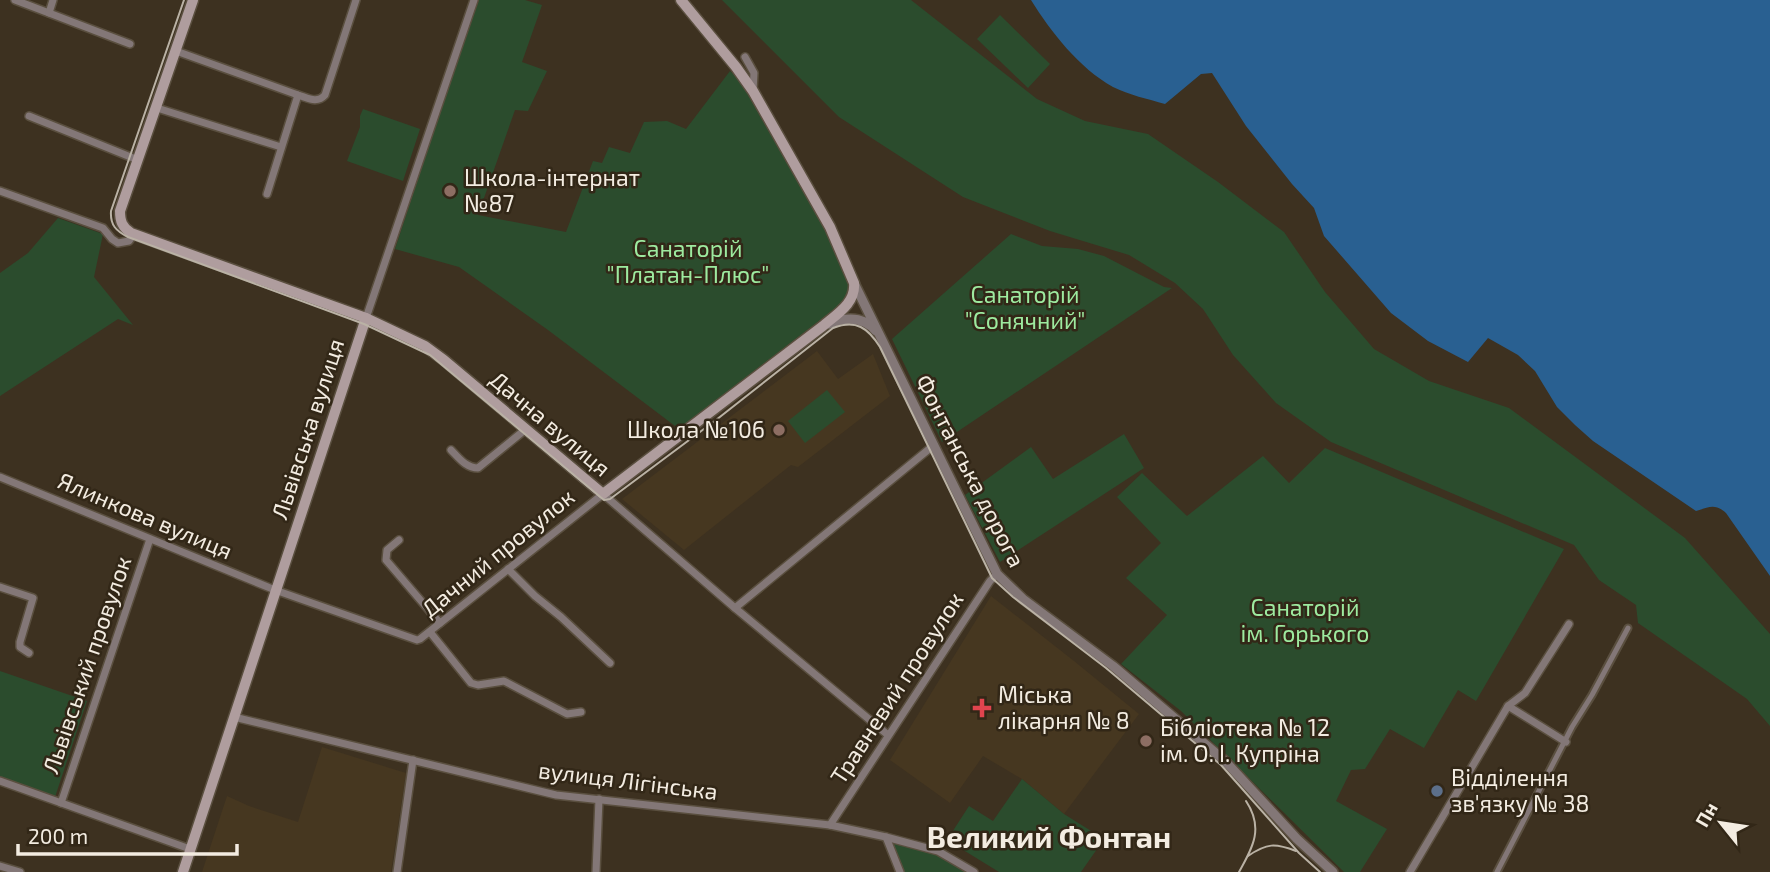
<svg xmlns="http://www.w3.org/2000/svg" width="1770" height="872" viewBox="0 0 1770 872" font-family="'Exo 2',sans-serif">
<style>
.built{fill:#463720}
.green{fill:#2b4c2d}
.water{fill:#296091}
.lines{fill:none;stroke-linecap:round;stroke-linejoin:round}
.pedestrian-casing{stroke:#5a4f3f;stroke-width:9}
.minor-casing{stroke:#5a4f3f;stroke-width:10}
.tertiary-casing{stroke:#5a4f3f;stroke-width:12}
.secondary-casing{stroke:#5a4f3f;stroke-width:13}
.pedestrian{stroke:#837777;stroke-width:5}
.minor{stroke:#837777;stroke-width:7}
.tertiary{stroke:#837777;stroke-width:9}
.secondary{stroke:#af9d9e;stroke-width:10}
.tram{stroke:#bab2a5;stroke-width:2}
.education-dot{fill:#8d6e63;stroke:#322717;stroke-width:2.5}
.health-dot{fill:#e0444e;stroke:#322717;stroke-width:2.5}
.service-dot{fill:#5c6f8a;stroke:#322717;stroke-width:2.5}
.labels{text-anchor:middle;stroke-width:5;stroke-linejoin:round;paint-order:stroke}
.poi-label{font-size:23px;fill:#f3ece1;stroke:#322717;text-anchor:start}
.park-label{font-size:23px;fill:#9dea9f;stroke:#322717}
.street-label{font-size:23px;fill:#f3ece1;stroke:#322717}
.district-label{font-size:30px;font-weight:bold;fill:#f3ece1;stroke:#322717}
</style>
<rect width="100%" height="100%" fill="#3d3120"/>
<!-- built -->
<g class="built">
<polygon points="817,351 838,379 873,354 890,396 798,467 791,465 684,550 622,499"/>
<polygon points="991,596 1074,661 1139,714 1064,814 1022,779 983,756 950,803 890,760"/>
<polygon points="322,747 406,773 391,872 202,872 227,796 249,806 298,822"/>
</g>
<!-- green -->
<g class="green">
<polygon points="479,0 525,0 542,5 522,62 547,71 528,111 515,110 478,215 566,232 593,161 602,163 609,147 630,153 644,122 667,121 686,129 730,71 739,79 823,226 852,290 846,300 679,429 548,330 459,267 395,249 441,109"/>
<polygon points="722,0 911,0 1037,99 1085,121 1148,134 1218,182 1284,232 1325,292 1374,349 1429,381 1509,408 1685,538 1770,634 1770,726 1747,699 1638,623 1636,605 1599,580 1574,545 1331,442 1276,403 1233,355 1203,309 1175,283 1129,255 1050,231 963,197 839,117"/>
<polygon points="1000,15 1050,64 1028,88 977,39"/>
<polygon points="363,109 420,129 403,181 347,161 360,127 360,116"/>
<polygon points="58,218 103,234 94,277 133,325 118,319 0,396 0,273 28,253"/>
<polygon points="1011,234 1042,246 1078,249 1104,256 1164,287 1172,288 942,442 892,339"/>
<polygon points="827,390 845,412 805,443 788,421"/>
<polygon points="1124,434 1144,468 1000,562 965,495 1031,447 1053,479"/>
<polygon points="1325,448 1564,549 1476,701 1458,690 1424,748 1390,729 1365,769 1351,770 1336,801 1387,829 1360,872 1344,872 1181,711 1121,664 1167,615 1126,578 1161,543 1117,497 1142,473 1187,516 1263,456 1289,483"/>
<polygon points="0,671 87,701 55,797 0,777"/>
<polygon points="1022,779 1064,814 1104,839 1081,872 999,872 947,840 969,806 993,821"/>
<polygon points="885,838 937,853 971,872 901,872"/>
</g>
<!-- water -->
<path class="water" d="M1031 0H1770V576L1726 513C1715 503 1709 507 1696 511L1593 441 1575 425 1557 407 1535 371 1518 355 1488 338 1468 362 1428 341 1391 313 1324 236 1314 208 1292 184 1246 126 1212 73 1201 74 1165 104C1148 99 1129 95 1113 87 1079 68 1051 32 1031 0Z"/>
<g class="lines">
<!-- pedestrian casing -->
<g class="pedestrian-casing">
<polyline id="pedestrian" points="1497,872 1572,727 1592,695 1628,628"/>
</g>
<!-- minor casing -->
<g class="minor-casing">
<g id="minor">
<polyline points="15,0 130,44"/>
<polyline points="49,13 53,0"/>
<path d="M176 51 298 95C308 98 317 104 325 95L356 0"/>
<polyline points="745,57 754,73 753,91"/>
<polyline points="157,108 281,147"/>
<polyline points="29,116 138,160"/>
<polyline points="0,191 103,228 112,239 118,243 129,241 134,234"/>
<polyline points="267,194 298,95"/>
<polyline points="366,318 474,0"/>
<path d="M451 450C459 458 466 468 478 468L526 429"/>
<polyline points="0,477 275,590 417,640 420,639 603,494 735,608 888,735"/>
<polyline points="399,540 387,550 386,560 440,623"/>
<polyline points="508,569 535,596 561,617 610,663"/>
<polyline points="0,587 33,598 20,642 20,647 29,653"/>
<polyline points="735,608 934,445"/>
<polyline points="430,632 471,683 478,685 504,681 567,714 581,712"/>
<polyline points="1508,706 1566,742"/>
<polyline points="234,717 556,795 830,825 886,837 938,851 974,872"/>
<polyline points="0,781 190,849"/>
<polyline points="61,803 150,539"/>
<polyline points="830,825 990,581 997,574"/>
<polyline points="886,837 900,872"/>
<polyline points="0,866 20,872"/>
<polyline points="397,872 413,760"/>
<polyline points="596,872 599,799"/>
<polyline points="1410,872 1508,706 1525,693 1569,624"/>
</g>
</g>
<!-- tertiary casing -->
<g class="tertiary-casing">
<g id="tertiary">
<polyline points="854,283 997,574 1023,599 1113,666 1225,761 1297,839 1333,872"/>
<path d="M829 324C846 317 863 316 876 331"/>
</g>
</g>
<!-- secondary casing -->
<g class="secondary-casing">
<g id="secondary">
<path d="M193 0 120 211C120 221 122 227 131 233L366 318 425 346 444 360 603 494 823 326C837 314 856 303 854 283L830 227 753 91 736 67 681 0"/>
<polyline points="183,872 366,318"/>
</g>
</g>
<!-- pedestrian -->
<use href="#pedestrian" class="pedestrian"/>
<!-- minor -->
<use href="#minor" class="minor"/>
<!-- tertiary -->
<use href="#tertiary" class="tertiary"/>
<!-- secondary -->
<use href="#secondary" class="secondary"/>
<!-- tram -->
<g class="tram">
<path d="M184 0 111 211C110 225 116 231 128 237L364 324 430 355 604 500 610 499 716 420 833 328C856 319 868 328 880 347L992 578 1013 597 1106 668 1221 765 1299 853 1320 872"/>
<path d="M1248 856C1267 843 1275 843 1296 851"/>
<path d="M1239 872C1253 847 1264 828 1246 801"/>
</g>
</g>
<!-- markers -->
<g class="education-dot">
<circle cx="450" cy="191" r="7"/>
<circle cx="779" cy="430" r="7"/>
<circle cx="1146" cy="741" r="7"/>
</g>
<path class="health-dot" d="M978.5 697.5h7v7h7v7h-7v7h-7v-7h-7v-7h7z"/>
<circle class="service-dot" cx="1437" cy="791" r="7"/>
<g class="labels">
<!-- poi labels -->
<g class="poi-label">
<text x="464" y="186">Школа-інтернат<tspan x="464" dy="26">№87</tspan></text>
<text x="765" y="438" text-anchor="end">Школа №106</text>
<text x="998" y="703">Міська<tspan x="998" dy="26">лікарня № 8</tspan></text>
<text x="1160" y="736">Бібліотека № 12<tspan x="1160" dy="26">ім. О. І. Купріна</tspan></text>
<text x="1451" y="786">Відділення<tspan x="1451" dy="26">зв'язку № 38</tspan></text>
</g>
<!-- park labels -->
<g class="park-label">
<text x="688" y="257">Санаторій<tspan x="688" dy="26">"Платан-Плюс"</tspan></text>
<text x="1025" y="303">Санаторій<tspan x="1025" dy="26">"Сонячний"</tspan></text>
<text x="1305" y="616">Cанаторій<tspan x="1305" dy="26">ім. Горького</tspan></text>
</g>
<!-- street labels -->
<g class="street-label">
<text transform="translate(550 424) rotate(40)" y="8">Дачна вулиця</text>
<text transform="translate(308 429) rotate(-72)" y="8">Львівська вулиця</text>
<text transform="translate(970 471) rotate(63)" y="8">Фонтанська дорога</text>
<text transform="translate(145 516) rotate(23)" y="8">Ялинкова вулиця</text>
<text transform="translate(498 553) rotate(-39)" y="8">Дачний провулок</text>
<text transform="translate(87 665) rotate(-71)" y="8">Львівський провулок</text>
<text transform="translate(897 688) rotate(-57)" y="8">Травневий провулок</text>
<text transform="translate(628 781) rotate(7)" y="8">вулиця Лігінська</text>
</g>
<!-- district labels -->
<g class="district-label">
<text x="1049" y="848">Великий Фонтан</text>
</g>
</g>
<!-- north arrow -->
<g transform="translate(1721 823) rotate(300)" stroke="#322717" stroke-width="5" paint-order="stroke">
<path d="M0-5L12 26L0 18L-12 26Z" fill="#f3ece1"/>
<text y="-10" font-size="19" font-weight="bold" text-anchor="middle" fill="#f3ece1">Пн</text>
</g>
<!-- scale -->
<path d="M18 844v10h219v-10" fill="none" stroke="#f3ece1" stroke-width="3.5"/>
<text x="28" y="844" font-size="21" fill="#f3ece1" stroke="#322717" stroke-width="5" paint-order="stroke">200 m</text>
</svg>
